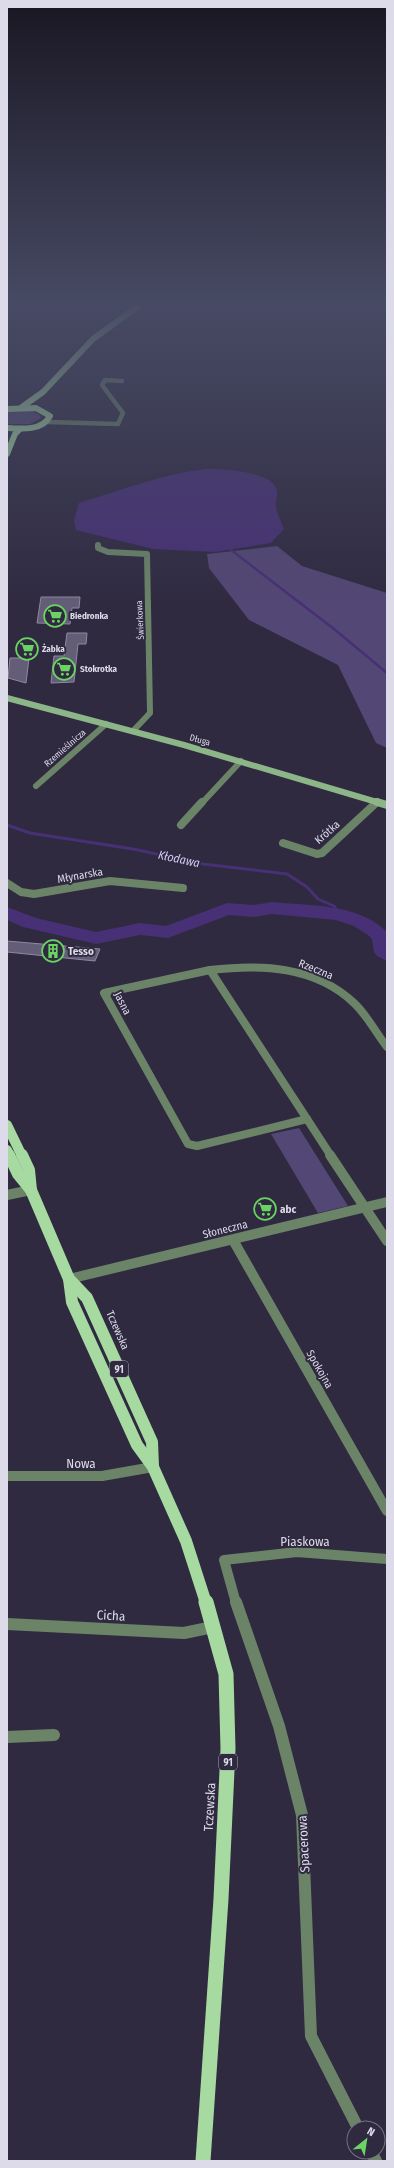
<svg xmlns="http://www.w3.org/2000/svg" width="394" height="2168" viewBox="0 0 394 2168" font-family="'Fira Sans Condensed',sans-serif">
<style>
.green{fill:#534775}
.water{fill:#473075}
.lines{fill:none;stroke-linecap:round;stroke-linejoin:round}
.stream-far2{stroke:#473075;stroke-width:2}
.stream-far1{stroke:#473075;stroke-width:2.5}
.stream{stroke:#473075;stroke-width:3}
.river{fill:#473075;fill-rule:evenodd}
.building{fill:#635d77;stroke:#8e88a3}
.street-far4{stroke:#6b8468;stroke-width:4.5}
.street-far3{stroke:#6b8468;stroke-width:6}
.street-far2{stroke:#6b8468;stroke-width:8}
.street-far1{stroke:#6b8468;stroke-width:10}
.street{stroke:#6b8468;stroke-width:12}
.secondary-far1{stroke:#8cb588;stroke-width:6}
.secondary{stroke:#8cb588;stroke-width:8}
.primary-far3{stroke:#a6daa0;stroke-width:6}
.primary-far2{stroke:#a6daa0;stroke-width:10}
.primary-far1{stroke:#a6daa0;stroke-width:12}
.primary{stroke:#a6daa0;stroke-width:15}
.labels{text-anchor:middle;stroke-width:4;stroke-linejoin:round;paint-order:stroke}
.far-poi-label{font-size:9px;font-weight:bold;fill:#dddae9;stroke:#2f2a40;text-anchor:start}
.far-street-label{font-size:9px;fill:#dddae9;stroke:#2f2a40}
.shield{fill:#2f2a40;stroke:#a9a5b6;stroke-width:1}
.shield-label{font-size:10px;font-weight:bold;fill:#dddae9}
.street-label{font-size:11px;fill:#dddae9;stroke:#2f2a40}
.poi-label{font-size:11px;font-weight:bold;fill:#dddae9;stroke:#2f2a40;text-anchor:start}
.water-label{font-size:12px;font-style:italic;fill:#d3c9f2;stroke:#2f2a40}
.near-street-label{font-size:13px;fill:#dddae9;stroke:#2f2a40}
</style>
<rect width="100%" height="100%" fill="#2f2a40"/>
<!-- green -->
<g class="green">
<polygon points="13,411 31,411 39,414 41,418 30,424 7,424 7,412"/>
<polygon points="277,546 302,566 387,593 387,748 376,743 338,665 249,620 209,568 207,554"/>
<polygon points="299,1128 348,1206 318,1213 271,1134"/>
</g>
<!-- water -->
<path class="water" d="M207 469C222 469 266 471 275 486 280 494 275 498 276 506 277 514 281 522 284 529L271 543 215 552 153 549 76 530 74 520 79 503C122 490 162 474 207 469Z"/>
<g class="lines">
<!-- stream-far2 -->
<polyline class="stream-far2" points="325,304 387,304"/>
<!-- stream-far1 -->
<polyline class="stream-far1" points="231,550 334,629 387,673"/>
<!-- stream -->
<polyline class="stream" points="7,825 30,833 133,849 203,864 287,874 307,887 318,899 334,906 339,914"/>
<!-- river -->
<path class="river" d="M272 902C310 906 358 903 387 932V961L377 956 374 952 372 939 368 935 354 926 336 920 272 914 254 917 229 915 168 938 140 935 96 944 23 927 7 920V907L36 918 96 932 140 923 166 926 227 903 254 905Z"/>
</g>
<!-- building -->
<g class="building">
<polygon points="41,597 80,597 79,608 72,608 70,624 37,623"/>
<polygon points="67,633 87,633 86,644 78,644 74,682 51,683 54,656 64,656"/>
<polygon points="10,658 29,658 26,683 8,678"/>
<polygon points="7,941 30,943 100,949 95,961 7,952"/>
</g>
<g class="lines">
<!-- street-far4 -->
<polyline class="street-far4" points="47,422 118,424 123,413 102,385 105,380 122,381"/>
<!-- street-far3 -->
<g class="street-far3">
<polyline points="98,545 98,548 108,552 147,554 150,713 133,731"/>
<polyline points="36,786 106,724"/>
<polyline points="202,803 241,761"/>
<polyline points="376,803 377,802"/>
</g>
<!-- street-far2 -->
<g class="street-far2">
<polyline points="181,825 202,802"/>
<polyline points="283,843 317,854 322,853 377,802"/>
<polyline points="7,883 21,892 34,894 110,881 183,888"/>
<path d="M210 970C261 964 315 966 354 1003 367 1015 376 1033 387 1047"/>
<polygon points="210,970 307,1119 197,1146 188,1144 104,993"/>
<polyline points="307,1119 331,1156"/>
</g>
<!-- street-far1 -->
<g class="street-far1">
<polyline points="330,1155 387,1241"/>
<polyline points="7,1195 31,1190"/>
<polyline points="233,1240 387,1511"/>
<polyline points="69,1279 387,1202"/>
<polyline points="7,1476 102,1476 153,1467"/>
<polyline points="236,1603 224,1560 297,1552 387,1559"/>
</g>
<!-- street -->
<g class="street">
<polyline points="236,1602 279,1726 302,1815 311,2036 358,2128"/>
<polyline points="7,1624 184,1633 213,1627"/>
<polyline points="7,1737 54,1735"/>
<polyline points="371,2152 376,2161"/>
</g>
<!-- secondary-far1 -->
<polyline class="secondary-far1" points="7,698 184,745 380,803"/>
<!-- secondary -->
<polyline class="secondary" points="377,802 387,805"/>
<!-- primary-far3 -->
<g class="primary-far3">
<polyline points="22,407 43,392 93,339 137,307"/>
<path d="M7 409 36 408 50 416C43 431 21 429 7 428"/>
<polyline points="7,454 15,434 20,429"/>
</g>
<!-- primary-far2 -->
<g class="primary-far2">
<polyline points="7,1125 22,1156"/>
<polyline points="7,1150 10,1156"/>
</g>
<!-- primary-far1 -->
<g class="primary-far1">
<polyline points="9,1155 18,1174 31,1190 69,1279 72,1302 137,1445 153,1467 186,1541 206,1603"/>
<polyline points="22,1155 29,1170 31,1190"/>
<polyline points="69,1279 87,1298 152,1442 153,1466"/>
</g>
<!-- primary -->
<polyline class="primary" points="203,2161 221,1899 228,1749 226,1674 206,1602"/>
</g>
<!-- sky -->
<linearGradient id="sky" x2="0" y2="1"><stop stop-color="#1a1723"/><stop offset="0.5" stop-color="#474a64"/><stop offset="1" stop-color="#474a64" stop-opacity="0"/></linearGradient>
<rect width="394" height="607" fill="url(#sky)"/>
<!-- icons -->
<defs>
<g id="supermarket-ring" transform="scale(1.15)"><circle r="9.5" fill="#2f2a40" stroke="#6bd363" stroke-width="1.5"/><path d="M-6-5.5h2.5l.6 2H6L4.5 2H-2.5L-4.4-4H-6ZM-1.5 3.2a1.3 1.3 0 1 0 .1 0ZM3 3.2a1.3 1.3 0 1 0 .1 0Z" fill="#6bd363"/></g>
<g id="building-ring" transform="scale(1.15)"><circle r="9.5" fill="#2f2a40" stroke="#6bd363" stroke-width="1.5"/><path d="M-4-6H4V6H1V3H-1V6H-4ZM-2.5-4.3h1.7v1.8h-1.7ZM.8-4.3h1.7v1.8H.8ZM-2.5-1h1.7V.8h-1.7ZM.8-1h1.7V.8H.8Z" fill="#6bd363"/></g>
</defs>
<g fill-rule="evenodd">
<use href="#supermarket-ring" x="55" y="616"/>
<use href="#supermarket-ring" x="27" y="649"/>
<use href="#supermarket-ring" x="64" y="669"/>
<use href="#building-ring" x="53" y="951"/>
<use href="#supermarket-ring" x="265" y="1209"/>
</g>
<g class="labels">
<!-- far-poi labels -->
<g class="far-poi-label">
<text x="70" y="619">Biedronka</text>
<text x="42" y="652">Żabka</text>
<text x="80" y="672">Stokrotka</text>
</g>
<!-- far-street labels -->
<g class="far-street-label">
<text transform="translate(140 620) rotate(-93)" y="3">Świerkowa</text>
<text transform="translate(200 740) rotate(16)" y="3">Długa</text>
<text transform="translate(65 748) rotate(-41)" y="3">Rzemieślnicza</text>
</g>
<!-- shield labels -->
<g class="shield">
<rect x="110" y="1361" width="18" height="16" rx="3"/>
<rect x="219" y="1754" width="18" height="16" rx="3"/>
</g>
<g class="shield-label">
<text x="119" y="1373">91</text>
<text x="228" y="1766">91</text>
</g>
<!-- street labels -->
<g class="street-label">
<text transform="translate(327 832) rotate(-41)" y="4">Krótka</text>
<text transform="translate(80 875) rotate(-10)" y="4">Młynarska</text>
<text transform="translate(316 969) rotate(22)" y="4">Rzeczna</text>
<text transform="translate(123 1003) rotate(63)" y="4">Jasna</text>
<text transform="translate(225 1229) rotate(-14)" y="4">Słoneczna</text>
<text transform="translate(118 1330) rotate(66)" y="4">Tczewska</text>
<text transform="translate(320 1369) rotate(60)" y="4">Spokojna</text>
</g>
<!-- poi labels -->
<g class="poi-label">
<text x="68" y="955">Tesso</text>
<text x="280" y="1213">abc</text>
</g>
<!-- water labels -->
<g class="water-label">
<text transform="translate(179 859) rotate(12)" y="4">Kłodawa</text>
</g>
<!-- near-street labels -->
<g class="near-street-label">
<text x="81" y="1468">Nowa</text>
<text x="305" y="1546">Piaskowa</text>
<text transform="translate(111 1615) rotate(3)" y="5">Cicha</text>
<text transform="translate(209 1807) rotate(-87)" y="5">Tczewska</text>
<text transform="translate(303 1844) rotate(-93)" y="5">Spacerowa</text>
</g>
</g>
<!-- border -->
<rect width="394" height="2168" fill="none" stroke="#dddae9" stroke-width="16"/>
<!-- north arrow -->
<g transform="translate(366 2140) rotate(30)"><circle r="19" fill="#2f2a40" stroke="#757084"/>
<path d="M0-3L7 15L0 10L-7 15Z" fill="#6bd363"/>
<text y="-6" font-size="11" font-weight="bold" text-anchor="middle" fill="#dddae9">N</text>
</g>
</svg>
